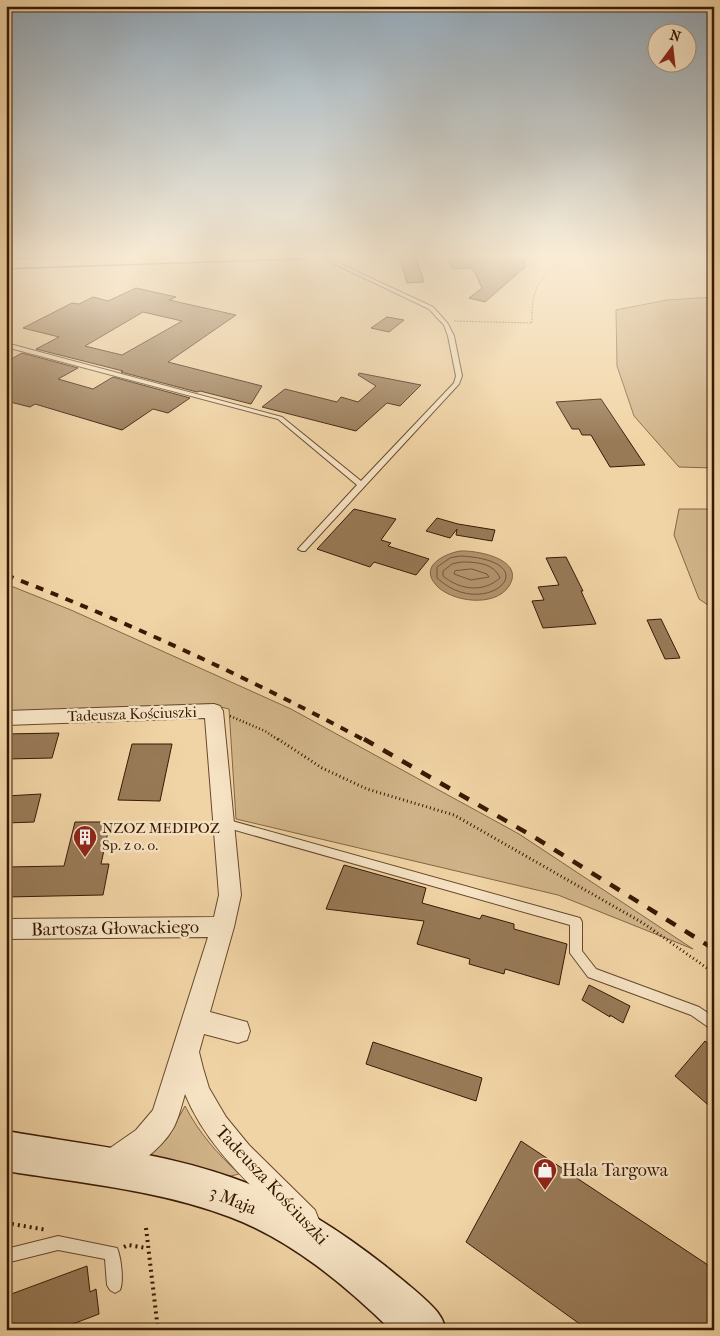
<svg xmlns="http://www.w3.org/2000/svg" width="720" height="1336" viewBox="0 0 720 1336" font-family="'IM FELL French Canon',serif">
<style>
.green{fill:#d1b489;stroke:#846646}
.water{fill:#b2946e;stroke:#816343}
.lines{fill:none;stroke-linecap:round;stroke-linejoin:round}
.shore{stroke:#745638;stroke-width:1}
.building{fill:#987a57;stroke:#371903;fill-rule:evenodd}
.lane-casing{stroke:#66482c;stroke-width:2}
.street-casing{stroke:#66482c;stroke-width:2}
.secondary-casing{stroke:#371903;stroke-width:3}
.path-far3{stroke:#371903;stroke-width:1;stroke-dasharray:0.5 1;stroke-linecap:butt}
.path-far2{stroke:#371903;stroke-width:2.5;stroke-dasharray:1 2.5;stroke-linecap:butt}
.path-far1{stroke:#371903;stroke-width:3;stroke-dasharray:1 3;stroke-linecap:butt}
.path{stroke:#371903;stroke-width:4;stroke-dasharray:2 4;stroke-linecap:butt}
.lane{fill:#f6e3c4;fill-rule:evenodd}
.street{fill:#f6e3c4;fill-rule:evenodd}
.secondary{fill:#f6e3c4;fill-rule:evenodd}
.rail-far1{stroke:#371903;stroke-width:4;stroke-dasharray:8 8;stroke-linecap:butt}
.rail{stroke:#371903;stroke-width:4.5;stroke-dasharray:11 11;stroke-linecap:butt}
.labels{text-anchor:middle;stroke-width:5;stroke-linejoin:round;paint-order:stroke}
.street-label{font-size:15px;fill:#371903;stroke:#f6e3c4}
.poi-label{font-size:15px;fill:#371903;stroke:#f6e3c4;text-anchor:start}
.near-street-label{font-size:18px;fill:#371903;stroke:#f6e3c4}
.near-poi-label{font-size:18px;fill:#371903;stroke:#f6e3c4;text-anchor:start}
</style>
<rect width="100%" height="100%" fill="#f1d4a5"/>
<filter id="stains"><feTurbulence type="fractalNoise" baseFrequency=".004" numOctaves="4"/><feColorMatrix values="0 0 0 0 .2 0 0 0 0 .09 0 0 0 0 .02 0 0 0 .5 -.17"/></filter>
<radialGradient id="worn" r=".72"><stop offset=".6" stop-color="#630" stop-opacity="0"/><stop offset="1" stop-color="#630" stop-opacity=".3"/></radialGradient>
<!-- green -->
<g class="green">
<polygon points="6,254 181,254 182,255 6,262"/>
<polygon points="714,297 714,468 679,467 634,416 617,366 616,310 667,300"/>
<polygon points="679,509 714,509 714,609 699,599 674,535"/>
<polygon points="6,584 71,610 291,709 519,834 693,949 558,895 236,819 229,709 208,704 6,713"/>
<path d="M185 1106C199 1133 217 1153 239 1174L231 1176 146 1159 167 1139Z"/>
</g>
<!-- water -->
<path class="water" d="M460 551C476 550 526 559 509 586 495 608 451 602 436 585 419 566 444 554 460 551Z"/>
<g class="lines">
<!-- shore -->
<g class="shore">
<path d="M461 556C552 561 485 623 437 578V567L450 558Z"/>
<path d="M462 562C476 562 494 563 500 578 483 593 460 590 443 576V571L452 564Z"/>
<polygon points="472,569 487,574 489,577 471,580 454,574 455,571"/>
</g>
</g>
<!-- building -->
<g class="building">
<polygon points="415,254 424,282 407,283 399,255"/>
<polygon points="445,254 525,254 525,267 485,302 469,298 482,288 474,271 470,268 453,269"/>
<path d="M136 288 176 297 169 300 236 315 168 362 262 386 251 404 200 391 197 392 121 372 123 371 36 349 59 337 23 328 72 303 79 304 93 297 108 301ZM143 312 182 321 122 355 85 346Z"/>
<polygon points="387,317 404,320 389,332 371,328"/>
<polygon points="22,353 78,368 58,379 93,389 113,377 190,398 168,413 153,409 122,430 35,404 30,407 6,401 6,362"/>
<polygon points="359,373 421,385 400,406 387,403 356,431 262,407 285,389 337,402 341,397 358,402 376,386 358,375"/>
<polygon points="601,399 645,465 610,467 591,435 582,435 579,429 572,429 556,402"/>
<polygon points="354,509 396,519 381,540 391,543 388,546 429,559 416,575 374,562 370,567 317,549"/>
<polygon points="437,518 458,524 495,530 492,541 456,535 457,529 450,538 426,531"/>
<polygon points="566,557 583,591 581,591 596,624 543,628 532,601 544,600 538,587 559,585 546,558"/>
<polygon points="661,619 680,658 665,659 647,620"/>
<polygon points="59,733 52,758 6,759 6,734"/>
<polygon points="132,744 172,744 160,801 118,800"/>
<polygon points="41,794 34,822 6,823 6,796"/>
<polygon points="75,822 110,822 101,864 109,864 103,895 6,897 6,867 64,866"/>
<polygon points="344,865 426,888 422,903 480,919 482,915 514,924 514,929 567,944 559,985 505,969 504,974 469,964 470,959 417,944 424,921 326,909"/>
<polygon points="589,985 630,1006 623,1023 610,1015 610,1017 582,1000"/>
<polygon points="705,1041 714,1049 714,1110 675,1076"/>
<polygon points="373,1042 482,1078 476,1101 366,1064"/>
<polygon points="521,1141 714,1269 714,1330 588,1330 466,1242"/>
<polygon points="87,1266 90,1292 96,1289 99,1314 57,1330 6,1330 6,1296"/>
</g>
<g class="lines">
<!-- lane casing -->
<g class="lane-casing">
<g id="lane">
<polygon points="314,254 319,254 433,307 448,324 454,336 462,376 459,384 305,551 302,551 298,549 357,485 278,419 6,347 6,343 282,417 361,481 454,383 456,376 448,336 444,325 429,309"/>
<polygon points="225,819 580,918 582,922 582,951 596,969 699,1007 714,1017 714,1031 691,1015 588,977 570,953 570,925 221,826 220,823 221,820"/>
<path d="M58 1236 117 1248C121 1257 124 1281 120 1290L115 1293 110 1290 107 1285 105 1259 58 1250 6 1263V1249Z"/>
</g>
</g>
<!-- street casing -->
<g class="street-casing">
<path id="street" d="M214 704 220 706 223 711 241 895 234 927 210 1012 247 1022 250 1031 247 1040 238 1043 204 1034 199 1052 203 1068 209 1088 226 1117 249 1145 315 1210 319 1220 315 1230 305 1234 295 1230C254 1187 208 1150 185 1094 182 1104 179 1117 174 1127 161 1150 134 1169 110 1179L100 1175 96 1165 100 1155 136 1130 153 1110 208 937 6 939V919L214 917 219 895 205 718 6 725V711Z"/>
</g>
<!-- secondary casing -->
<g class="secondary-casing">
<g id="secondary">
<polygon points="195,254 313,254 307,258 6,268 6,260"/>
<path d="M6 1131C82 1144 160 1152 233 1178 288 1197 338 1229 384 1265 396 1275 434 1304 440 1316 443 1320 444 1325 446 1330H391C345 1285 291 1240 230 1217 159 1190 81 1183 6 1171Z"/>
</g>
</g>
<!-- path-far3 -->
<path class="path-far3" d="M454 321 532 323C530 275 552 263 596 254"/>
<!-- path-far2 -->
<polyline class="path-far2" points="230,716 265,731 280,741"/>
<!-- path-far1 -->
<polyline class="path-far1" points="278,739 322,768 367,789 454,815 643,923 714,973"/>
<!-- path -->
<g class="path">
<polyline points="6,1223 47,1230"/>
<polyline points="146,1228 158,1330"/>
<polyline points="124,1247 128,1245 147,1248"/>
</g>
<!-- lane -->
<use href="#lane" class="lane"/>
<!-- street -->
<use href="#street" class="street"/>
<!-- secondary -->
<use href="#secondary" class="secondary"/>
<!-- rail-far1 -->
<path class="rail-far1" d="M6 575C130 623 249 678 366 741"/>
<!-- rail -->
<polyline class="rail" points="364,739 534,837 714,949"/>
</g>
<!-- sky -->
<linearGradient id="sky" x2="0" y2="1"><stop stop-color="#92a7b7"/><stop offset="0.58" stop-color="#f9ecd6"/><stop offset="1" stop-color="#f9ecd6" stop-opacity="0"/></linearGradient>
<rect width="720" height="441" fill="url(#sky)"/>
<!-- icons -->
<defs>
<g id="building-pin" transform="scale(1.25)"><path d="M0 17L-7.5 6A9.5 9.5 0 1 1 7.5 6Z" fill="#8f2418" stroke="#f6e3c4"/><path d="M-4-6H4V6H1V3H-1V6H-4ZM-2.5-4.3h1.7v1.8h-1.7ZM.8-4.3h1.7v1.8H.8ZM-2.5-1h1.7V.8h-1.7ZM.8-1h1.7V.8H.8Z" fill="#fff"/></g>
<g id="shop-pin" transform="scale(1.25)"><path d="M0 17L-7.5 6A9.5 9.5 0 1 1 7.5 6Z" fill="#8f2418" stroke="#f6e3c4"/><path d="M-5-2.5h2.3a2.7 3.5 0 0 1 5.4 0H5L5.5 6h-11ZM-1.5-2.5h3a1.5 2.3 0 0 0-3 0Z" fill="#fff"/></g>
</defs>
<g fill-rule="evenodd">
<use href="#building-pin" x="85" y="837"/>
<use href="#shop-pin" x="545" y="1170"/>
</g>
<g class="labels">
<!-- street labels -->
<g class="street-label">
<text transform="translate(132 714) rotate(-2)" y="5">Tadeusza Kościuszki</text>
</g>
<!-- poi labels -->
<g class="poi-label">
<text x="102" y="833">NZOZ MEDIPOZ<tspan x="102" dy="17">Sp. z o. o.</tspan></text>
</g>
<!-- near-street labels -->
<g class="near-street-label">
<text transform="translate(115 928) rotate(-1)" y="6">Bartosza Głowackiego</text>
<text transform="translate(272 1185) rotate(47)" y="6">Tadeusza Kościuszki</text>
<text transform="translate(233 1200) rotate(22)" y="6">3 Maja</text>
</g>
<!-- near-poi labels -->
<g class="near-poi-label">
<text x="562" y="1176">Hala Targowa</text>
</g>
</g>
<!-- margin -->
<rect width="720" height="1336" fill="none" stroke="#f1d4a5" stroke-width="25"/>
<rect x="8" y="8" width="705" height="1321" fill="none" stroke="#371903" stroke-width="2.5"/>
<rect x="12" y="12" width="695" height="1311" fill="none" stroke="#371903"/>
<!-- north arrow -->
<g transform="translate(672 48) rotate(15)"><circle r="24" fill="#f6e3c4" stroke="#aa9277"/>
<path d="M0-4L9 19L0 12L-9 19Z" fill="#8f2418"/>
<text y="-8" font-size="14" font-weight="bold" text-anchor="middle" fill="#371903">N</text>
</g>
<rect width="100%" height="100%" filter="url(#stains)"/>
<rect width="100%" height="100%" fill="url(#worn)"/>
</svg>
